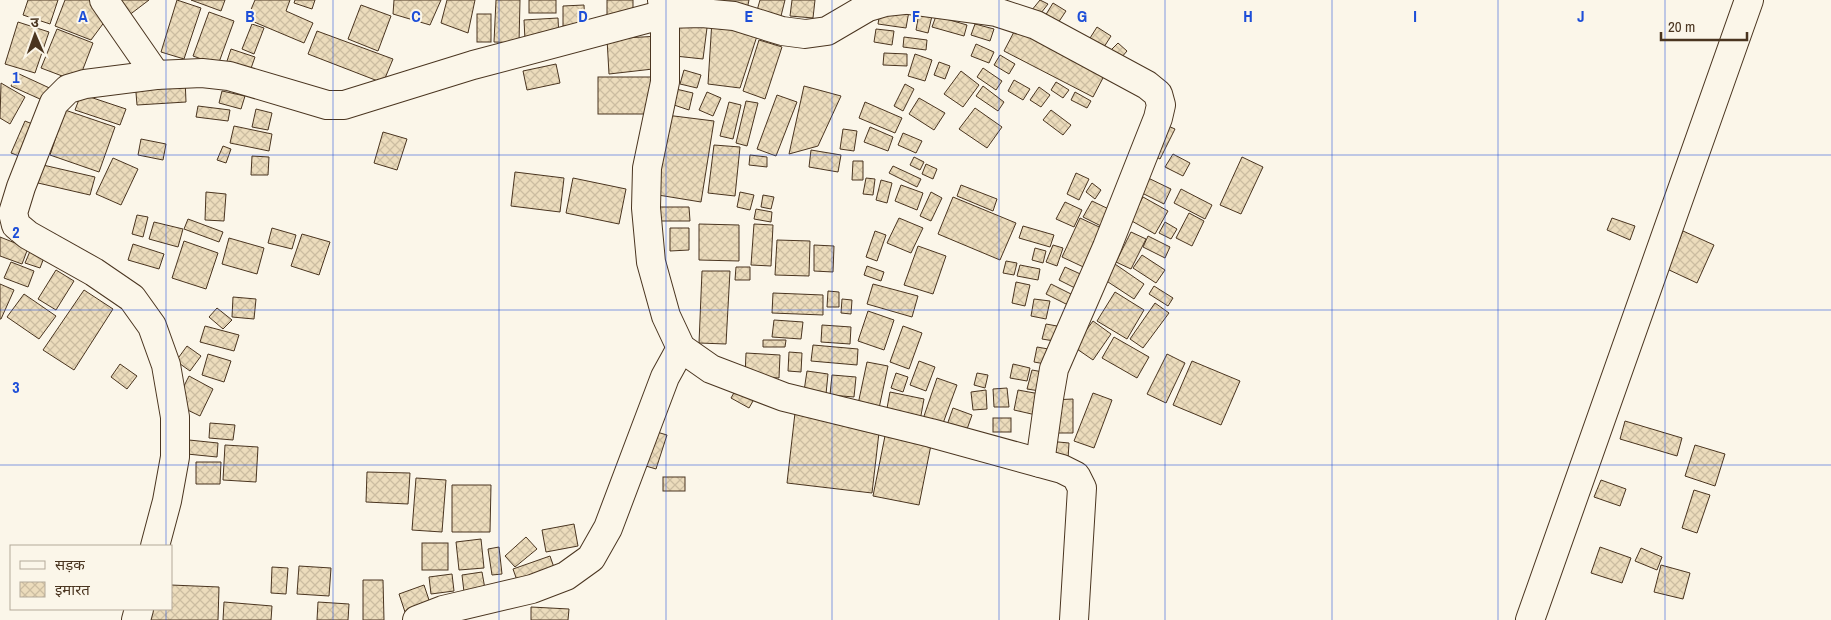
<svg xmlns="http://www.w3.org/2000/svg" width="1831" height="620" viewBox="0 0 1831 620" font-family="'Archivo Narrow','Noto Sans Devanagari',sans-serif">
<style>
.building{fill:url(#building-cross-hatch);stroke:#4a3520}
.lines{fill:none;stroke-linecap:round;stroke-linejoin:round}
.minor-casing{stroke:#4a3520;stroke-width:30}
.minor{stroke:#fbf6e9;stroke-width:28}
.grid{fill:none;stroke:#1d4ed8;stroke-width:1;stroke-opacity:0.55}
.grid-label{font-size:16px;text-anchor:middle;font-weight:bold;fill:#1d4ed8;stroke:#fbf6e9;stroke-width:4;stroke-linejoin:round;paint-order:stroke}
</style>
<defs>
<pattern id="building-cross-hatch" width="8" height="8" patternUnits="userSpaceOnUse" patternTransform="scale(1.25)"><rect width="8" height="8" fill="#ecdcbc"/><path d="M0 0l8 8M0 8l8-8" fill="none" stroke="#ccbda1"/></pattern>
</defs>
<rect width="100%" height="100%" fill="#fbf6e9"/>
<!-- building -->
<g class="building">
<polygon points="28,0 58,0 50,24 23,15"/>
<polygon points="65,0 94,0 108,17 91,40 55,26"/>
<polygon points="112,0 149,0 124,19"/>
<polygon points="177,0 201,8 184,59 161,52"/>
<polygon points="191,0 225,0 221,11"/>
<polygon points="255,0 290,0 286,11 313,23 304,43 247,19"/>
<polygon points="295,0 315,0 312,9 294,3"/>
<polygon points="394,0 441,0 430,25 393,14"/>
<polygon points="447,0 475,0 468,33 441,23"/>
<polygon points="496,0 520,0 519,43 494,42"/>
<rect x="529" y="0" width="27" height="13"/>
<rect x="607" y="0" width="26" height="20"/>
<polygon points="720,0 749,0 746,14 719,10"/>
<polygon points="760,0 785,0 780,20 756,14"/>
<polygon points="792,0 815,0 813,18 790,16"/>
<polygon points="1040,0 1048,4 1034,22 1027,16"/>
<polygon points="1053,3 1066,11 1054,29 1042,21"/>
<polygon points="361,5 391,16 378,51 348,39"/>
<polygon points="584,5 585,26 563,26 563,6"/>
<polygon points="881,6 909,11 906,28 878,24"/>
<polygon points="209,12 234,21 218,65 193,56"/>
<polygon points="919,13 932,16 928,33 916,30"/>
<rect x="477" y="14" width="14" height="28"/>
<polygon points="936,16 967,25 964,36 932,27"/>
<polygon points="680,17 708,20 703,59 675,56"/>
<polygon points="558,18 559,38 525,40 524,20"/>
<polygon points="712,20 758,33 740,88 708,84"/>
<polygon points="18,22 49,32 35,73 5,64"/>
<polygon points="252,24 264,28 254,54 242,49"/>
<polygon points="975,24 994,29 990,41 971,35"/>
<polygon points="1097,27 1111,36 1099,55 1085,46"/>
<polygon points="57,29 93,43 78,82 41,68"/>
<polygon points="876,29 894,31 892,45 874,42"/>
<polygon points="1015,30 1104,76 1093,97 1004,51"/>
<polygon points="317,31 393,59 383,83 308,54"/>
<polygon points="660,36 653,69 609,74 607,39"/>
<polygon points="904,37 927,40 926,50 903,47"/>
<polygon points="759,40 782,47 765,99 743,91"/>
<polygon points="1118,43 1127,51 1115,65 1105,56"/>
<polygon points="976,44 994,52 989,63 971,56"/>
<polygon points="231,49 255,57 249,74 225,67"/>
<polygon points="884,53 907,54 907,66 883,65"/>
<polygon points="915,54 932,60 925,81 908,76"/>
<polygon points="1000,55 1015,64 1009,74 994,65"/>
<polygon points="939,62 950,66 945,79 934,75"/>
<polygon points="556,64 560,83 527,90 523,71"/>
<polygon points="983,68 1002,81 996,90 977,77"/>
<polygon points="684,70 701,75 697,88 680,84"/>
<polygon points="961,71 979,85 963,107 944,94"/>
<polygon points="17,73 56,91 51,104 11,86"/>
<rect x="598" y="77" width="53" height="37"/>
<polygon points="185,78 186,102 137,105 135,81"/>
<polygon points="1014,80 1030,89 1023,100 1008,91"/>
<polygon points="1056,82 1069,90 1063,98 1051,90"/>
<polygon points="1,83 25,97 10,124 0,118"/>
<polygon points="905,84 914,89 903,111 894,106"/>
<polygon points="804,86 841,96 818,146 789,154"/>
<polygon points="983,86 1004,102 998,111 976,96"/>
<polygon points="1039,87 1050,95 1041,107 1030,100"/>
<polygon points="676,89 693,93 689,110 671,104"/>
<polygon points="222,91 245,96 241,109 219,103"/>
<polygon points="707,92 721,98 713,116 699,110"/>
<polygon points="1075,92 1091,101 1087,108 1071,100"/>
<polygon points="81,94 126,109 120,125 75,110"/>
<polygon points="777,95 797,102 776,156 757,149"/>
<polygon points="919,98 945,113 934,130 909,114"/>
<polygon points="746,101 758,103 747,146 736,143"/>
<polygon points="729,102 741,105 733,139 720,136"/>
<polygon points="865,102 902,118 895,133 859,118"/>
<polygon points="198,106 230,110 228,121 196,117"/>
<polygon points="975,108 1002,127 987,148 959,129"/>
<polygon points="256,109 272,113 268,130 252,127"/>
<polygon points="65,110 115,127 99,172 50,155"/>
<polygon points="1051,110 1071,125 1063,135 1043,120"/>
<polygon points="666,115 714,121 701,202 652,194"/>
<polygon points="25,121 40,127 27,159 11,153"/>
<polygon points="1166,125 1175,129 1160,159 1151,154"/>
<polygon points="234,126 272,134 269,151 230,143"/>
<polygon points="870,127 893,137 888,151 864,142"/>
<polygon points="843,129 857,131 854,151 840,149"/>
<polygon points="383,132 407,139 397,170 374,163"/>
<polygon points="903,133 922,141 916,153 898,145"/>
<polygon points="141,139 166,144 163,160 138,155"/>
<polygon points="714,145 740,147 735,196 708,193"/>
<polygon points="223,146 231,149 226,163 217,160"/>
<polygon points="811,150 841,155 838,172 809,167"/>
<polygon points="1173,154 1190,163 1183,176 1165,167"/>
<polygon points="750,155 767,157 767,167 749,165"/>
<polygon points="252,156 269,157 268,175 251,175"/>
<polygon points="914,157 924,162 920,170 910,165"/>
<polygon points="1242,157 1263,167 1241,214 1220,205"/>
<polygon points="113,158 138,169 121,205 96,194"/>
<polygon points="853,161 863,161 863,180 852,180"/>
<polygon points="926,164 937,169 933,179 922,174"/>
<polygon points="43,165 95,177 90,195 38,183"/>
<polygon points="893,166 921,179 917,187 889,173"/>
<polygon points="515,172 564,178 560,212 511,206"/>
<polygon points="1076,173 1089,179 1079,200 1067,194"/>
<polygon points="1144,176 1171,189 1164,204 1136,190"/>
<polygon points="573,178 626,189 619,224 566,213"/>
<polygon points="866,178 875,179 873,195 863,194"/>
<polygon points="881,180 892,183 887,203 876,200"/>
<polygon points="1092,183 1101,190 1095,199 1086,192"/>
<polygon points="901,185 923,193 917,210 895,201"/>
<polygon points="961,185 997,199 993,211 957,196"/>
<polygon points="1181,189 1212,205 1205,219 1174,203"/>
<polygon points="206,192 226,194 224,221 205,220"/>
<polygon points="740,192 754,195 750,210 737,207"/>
<polygon points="931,192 942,198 931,221 920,216"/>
<polygon points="763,195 774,197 771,209 761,207"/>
<polygon points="953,197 1016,223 1000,260 938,234"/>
<polygon points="1143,197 1168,211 1155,234 1130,220"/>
<polygon points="1092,201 1117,213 1109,230 1083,217"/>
<polygon points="1065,202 1082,210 1074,227 1056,219"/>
<polygon points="654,207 689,207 690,221 654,221"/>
<polygon points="756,209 772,212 771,222 754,219"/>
<polygon points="1189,213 1204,221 1192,246 1176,238"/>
<polygon points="137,215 148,217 143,237 132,234"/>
<polygon points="899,218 923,228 911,253 887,243"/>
<polygon points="1080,218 1110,232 1092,271 1062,257"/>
<polygon points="1612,218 1635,226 1630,240 1607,230"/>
<polygon points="188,219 223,232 219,242 184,229"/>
<polygon points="154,222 183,229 178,247 149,239"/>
<polygon points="1165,222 1177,229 1171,239 1159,233"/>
<polygon points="699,224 739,225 739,261 699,260"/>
<polygon points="754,224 773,225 771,266 751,265"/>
<polygon points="1023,226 1054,235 1050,247 1019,238"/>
<polygon points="272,228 296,235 292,249 268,243"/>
<polygon points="670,228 689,228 689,250 670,251"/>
<polygon points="875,231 886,235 877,261 866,257"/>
<polygon points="1683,231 1714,245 1697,283 1667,269"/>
<polygon points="1131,232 1146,239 1131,269 1116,262"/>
<polygon points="302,234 330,242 319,275 291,266"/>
<polygon points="1148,236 1170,247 1165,258 1143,247"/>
<polygon points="0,237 28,248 22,264 0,256"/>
<polygon points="229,238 264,248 257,274 222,264"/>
<polygon points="777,240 810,241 809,276 775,275"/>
<polygon points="184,241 218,253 206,289 172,278"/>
<polygon points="133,244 164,254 159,269 128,260"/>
<polygon points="814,245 834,246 833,272 814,271"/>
<polygon points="1053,245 1063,248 1057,266 1046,262"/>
<polygon points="918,246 946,256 933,294 904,285"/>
<polygon points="1035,248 1046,251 1043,263 1032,260"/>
<polygon points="31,249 45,255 40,268 25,263"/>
<polygon points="1142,255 1165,270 1156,283 1133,268"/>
<polygon points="1006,261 1017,263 1014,275 1003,273"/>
<polygon points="11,262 34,271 28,287 4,278"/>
<polygon points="1112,262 1144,284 1134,299 1102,278"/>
<polygon points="1020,265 1040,269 1038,280 1017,276"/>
<polygon points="867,266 884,272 881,281 864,275"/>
<polygon points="736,267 750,267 750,280 735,280"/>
<polygon points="1065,267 1087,277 1081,291 1059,280"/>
<polygon points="56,270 74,281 56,310 38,299"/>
<polygon points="702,271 730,271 726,344 699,343"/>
<polygon points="1016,282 1030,285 1025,306 1012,303"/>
<polygon points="0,284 14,290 1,319 0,319"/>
<polygon points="873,284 918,296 912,317 867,304"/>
<polygon points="1051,284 1077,297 1072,307 1046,294"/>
<polygon points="1154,286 1173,298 1168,306 1149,294"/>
<polygon points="84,290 113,309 74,370 43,350"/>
<polygon points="828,291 839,292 839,307 827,307"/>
<polygon points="1115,292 1144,310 1127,339 1097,321"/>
<polygon points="773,293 823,295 823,315 772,313"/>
<polygon points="24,294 56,316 39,339 7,317"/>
<polygon points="233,297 256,299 254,319 232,317"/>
<polygon points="842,299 852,300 851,314 841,313"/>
<polygon points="1034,299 1050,301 1046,319 1031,316"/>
<polygon points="1155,303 1169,313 1143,348 1130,339"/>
<polygon points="217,308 232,320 223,329 209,317"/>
<polygon points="868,311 894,320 884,350 858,341"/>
<polygon points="774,320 803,322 801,339 772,337"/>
<polygon points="1093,321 1111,334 1093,360 1074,347"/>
<polygon points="1046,324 1057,326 1054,341 1042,339"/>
<polygon points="822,325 851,327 850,344 821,342"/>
<polygon points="205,326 239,335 234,351 200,342"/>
<polygon points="903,326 922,333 909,369 890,362"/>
<polygon points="1114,337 1149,357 1137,378 1102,358"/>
<polygon points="763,340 786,340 785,347 763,347"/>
<polygon points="813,345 858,349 857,365 811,361"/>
<polygon points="187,346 201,356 190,371 176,361"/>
<polygon points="1037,347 1054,350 1051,365 1034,362"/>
<polygon points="789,352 802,353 801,372 788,371"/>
<polygon points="746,353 780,355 779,378 745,376"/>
<polygon points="208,354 231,361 224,382 202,375"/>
<polygon points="1167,354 1185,363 1166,403 1147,394"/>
<polygon points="919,361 935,367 926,391 910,385"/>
<polygon points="1192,361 1240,381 1221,425 1173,405"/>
<polygon points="867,362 888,366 878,413 857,409"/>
<polygon points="120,364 137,376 127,389 111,377"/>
<polygon points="1013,364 1030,368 1027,381 1010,378"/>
<polygon points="1032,370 1043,372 1040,391 1027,389"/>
<polygon points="807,371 828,374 826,394 804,391"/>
<polygon points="896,373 908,377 903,392 891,388"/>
<polygon points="977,373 988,375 985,388 974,385"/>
<polygon points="832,375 856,377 854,397 830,395"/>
<polygon points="189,376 213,389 200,416 175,404"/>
<polygon points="937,378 957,385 942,426 923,419"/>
<polygon points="739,384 757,394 749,408 731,398"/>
<polygon points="1007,388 1009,407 994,407 993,389"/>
<polygon points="986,390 987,409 973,410 971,392"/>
<polygon points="1018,390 1040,394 1036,415 1014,410"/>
<polygon points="890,392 924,399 919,426 885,419"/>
<polygon points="1093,393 1112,400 1094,448 1074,441"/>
<polygon points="1073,399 1073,433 1047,433 1051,400"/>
<polygon points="953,408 972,415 966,432 947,425"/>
<polygon points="795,413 880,424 872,493 787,483"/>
<rect x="993" y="418" width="18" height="14"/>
<polygon points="1625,421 1682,438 1677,456 1620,439"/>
<polygon points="210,423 235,425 233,440 209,438"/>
<polygon points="650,430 667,435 656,469 639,464"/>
<polygon points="885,436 931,445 919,505 873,496"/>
<polygon points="189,440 218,443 217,457 187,454"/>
<polygon points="1048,441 1069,443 1068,459 1046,457"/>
<polygon points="225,445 258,447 256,482 223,480"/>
<polygon points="1695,445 1725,454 1715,486 1685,476"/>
<polygon points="196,462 221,462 220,484 196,484"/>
<polygon points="367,472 410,473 408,504 366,502"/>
<rect x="663" y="477" width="22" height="14"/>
<polygon points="416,478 446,480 442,532 412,530"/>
<polygon points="1601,480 1626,489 1620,506 1594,497"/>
<polygon points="452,485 491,485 490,532 452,532"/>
<polygon points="1694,490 1710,495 1697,533 1682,528"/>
<polygon points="574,524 578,546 546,552 542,530"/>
<polygon points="526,537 537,549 515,567 505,556"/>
<polygon points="481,539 484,568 459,570 456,542"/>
<rect x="422" y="543" width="26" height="27"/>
<polygon points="499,547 502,574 492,575 488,549"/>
<polygon points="1600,547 1631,558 1622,583 1591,573"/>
<polygon points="1641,548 1662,557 1657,570 1635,561"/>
<polygon points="550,556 557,576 520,589 513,569"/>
<polygon points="1661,565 1690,573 1683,599 1654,592"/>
<polygon points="299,566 331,568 329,596 297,594"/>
<polygon points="272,567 288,568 286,594 271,593"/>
<polygon points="482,572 485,589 464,592 462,575"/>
<polygon points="452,574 454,591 431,594 429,577"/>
<polygon points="363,580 383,580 384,620 363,620"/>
<polygon points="171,585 219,587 218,620 144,620 145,609 171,609"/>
<polygon points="424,585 432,609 407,618 399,594"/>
<polygon points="224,602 272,606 271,620 223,620"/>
<polygon points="318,602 349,604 348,620 317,620"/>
<polygon points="531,607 569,609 568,620 531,620"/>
</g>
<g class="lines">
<!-- minor casing -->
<g class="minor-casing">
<g id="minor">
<polyline points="104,0 156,75"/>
<polyline points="662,0 665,14 665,82 647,168 646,208 651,262 666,316 681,348 711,369 784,397 931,433 1062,469 1076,476 1082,488 1074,620"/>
<polyline points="908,0 996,12 1036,25 1147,85 1158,94 1161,105 1158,118 1107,247 1054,369 1049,398 1040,463"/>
<polyline points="155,546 167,501 175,457 175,417 166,365 152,326 132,298 94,272 28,235 16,225 13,213 21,187 54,103 68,89 85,84 156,75 202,73 229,76 327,105 344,105 473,65 665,14 702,13 734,16 782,31 805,34 827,31 868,7 885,2 904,0"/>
<polyline points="136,620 139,609"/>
<polyline points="417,620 443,610 532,589 566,576 591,558 608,528 665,377 681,348"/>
<polyline points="1530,620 1749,0"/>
</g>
</g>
<!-- minor -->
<use href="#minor" class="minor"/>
</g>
<!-- grid -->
<path class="grid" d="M166 0V546M333 0V620M499 0V620M666 0V620M832 0V620M999 0V620M1165 0V620M1332 0V620M1498 0V620M1665 0V620M0 155H1831M0 310H1831M0 465H1831M166 609V620"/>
<g class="grid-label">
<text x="83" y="22">A</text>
<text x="250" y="22">B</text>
<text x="416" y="22">C</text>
<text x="583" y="22">D</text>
<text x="749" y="22">E</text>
<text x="916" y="22">F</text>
<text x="1082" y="22">G</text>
<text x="1248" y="22">H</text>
<text x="1415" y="22">I</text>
<text x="1581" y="22">J</text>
<text x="16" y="83">1</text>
<text x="16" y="238">2</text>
<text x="16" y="393">3</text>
</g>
<!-- legend -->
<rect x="10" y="545" width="162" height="65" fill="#fbf6e9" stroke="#b4a999"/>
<rect x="20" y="561" width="25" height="8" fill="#fbf6e9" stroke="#b4a999"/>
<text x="55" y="570" font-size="15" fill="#4a3520">सड़क</text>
<rect x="20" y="582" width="25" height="15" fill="url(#building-cross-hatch)" stroke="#b4a999"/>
<text x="55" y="595" font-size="15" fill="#4a3520">इमारत</text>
<!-- north arrow -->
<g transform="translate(35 35) rotate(358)" stroke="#fbf6e9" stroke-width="4" paint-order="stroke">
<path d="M0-4L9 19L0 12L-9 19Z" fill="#4a3520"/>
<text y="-8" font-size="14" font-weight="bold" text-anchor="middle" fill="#4a3520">उ</text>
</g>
<!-- scale -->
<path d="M1661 32v8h86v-8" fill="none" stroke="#4a3520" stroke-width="2.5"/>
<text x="1668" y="32" font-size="15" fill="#4a3520" stroke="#fbf6e9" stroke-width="4" paint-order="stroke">20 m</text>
</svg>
